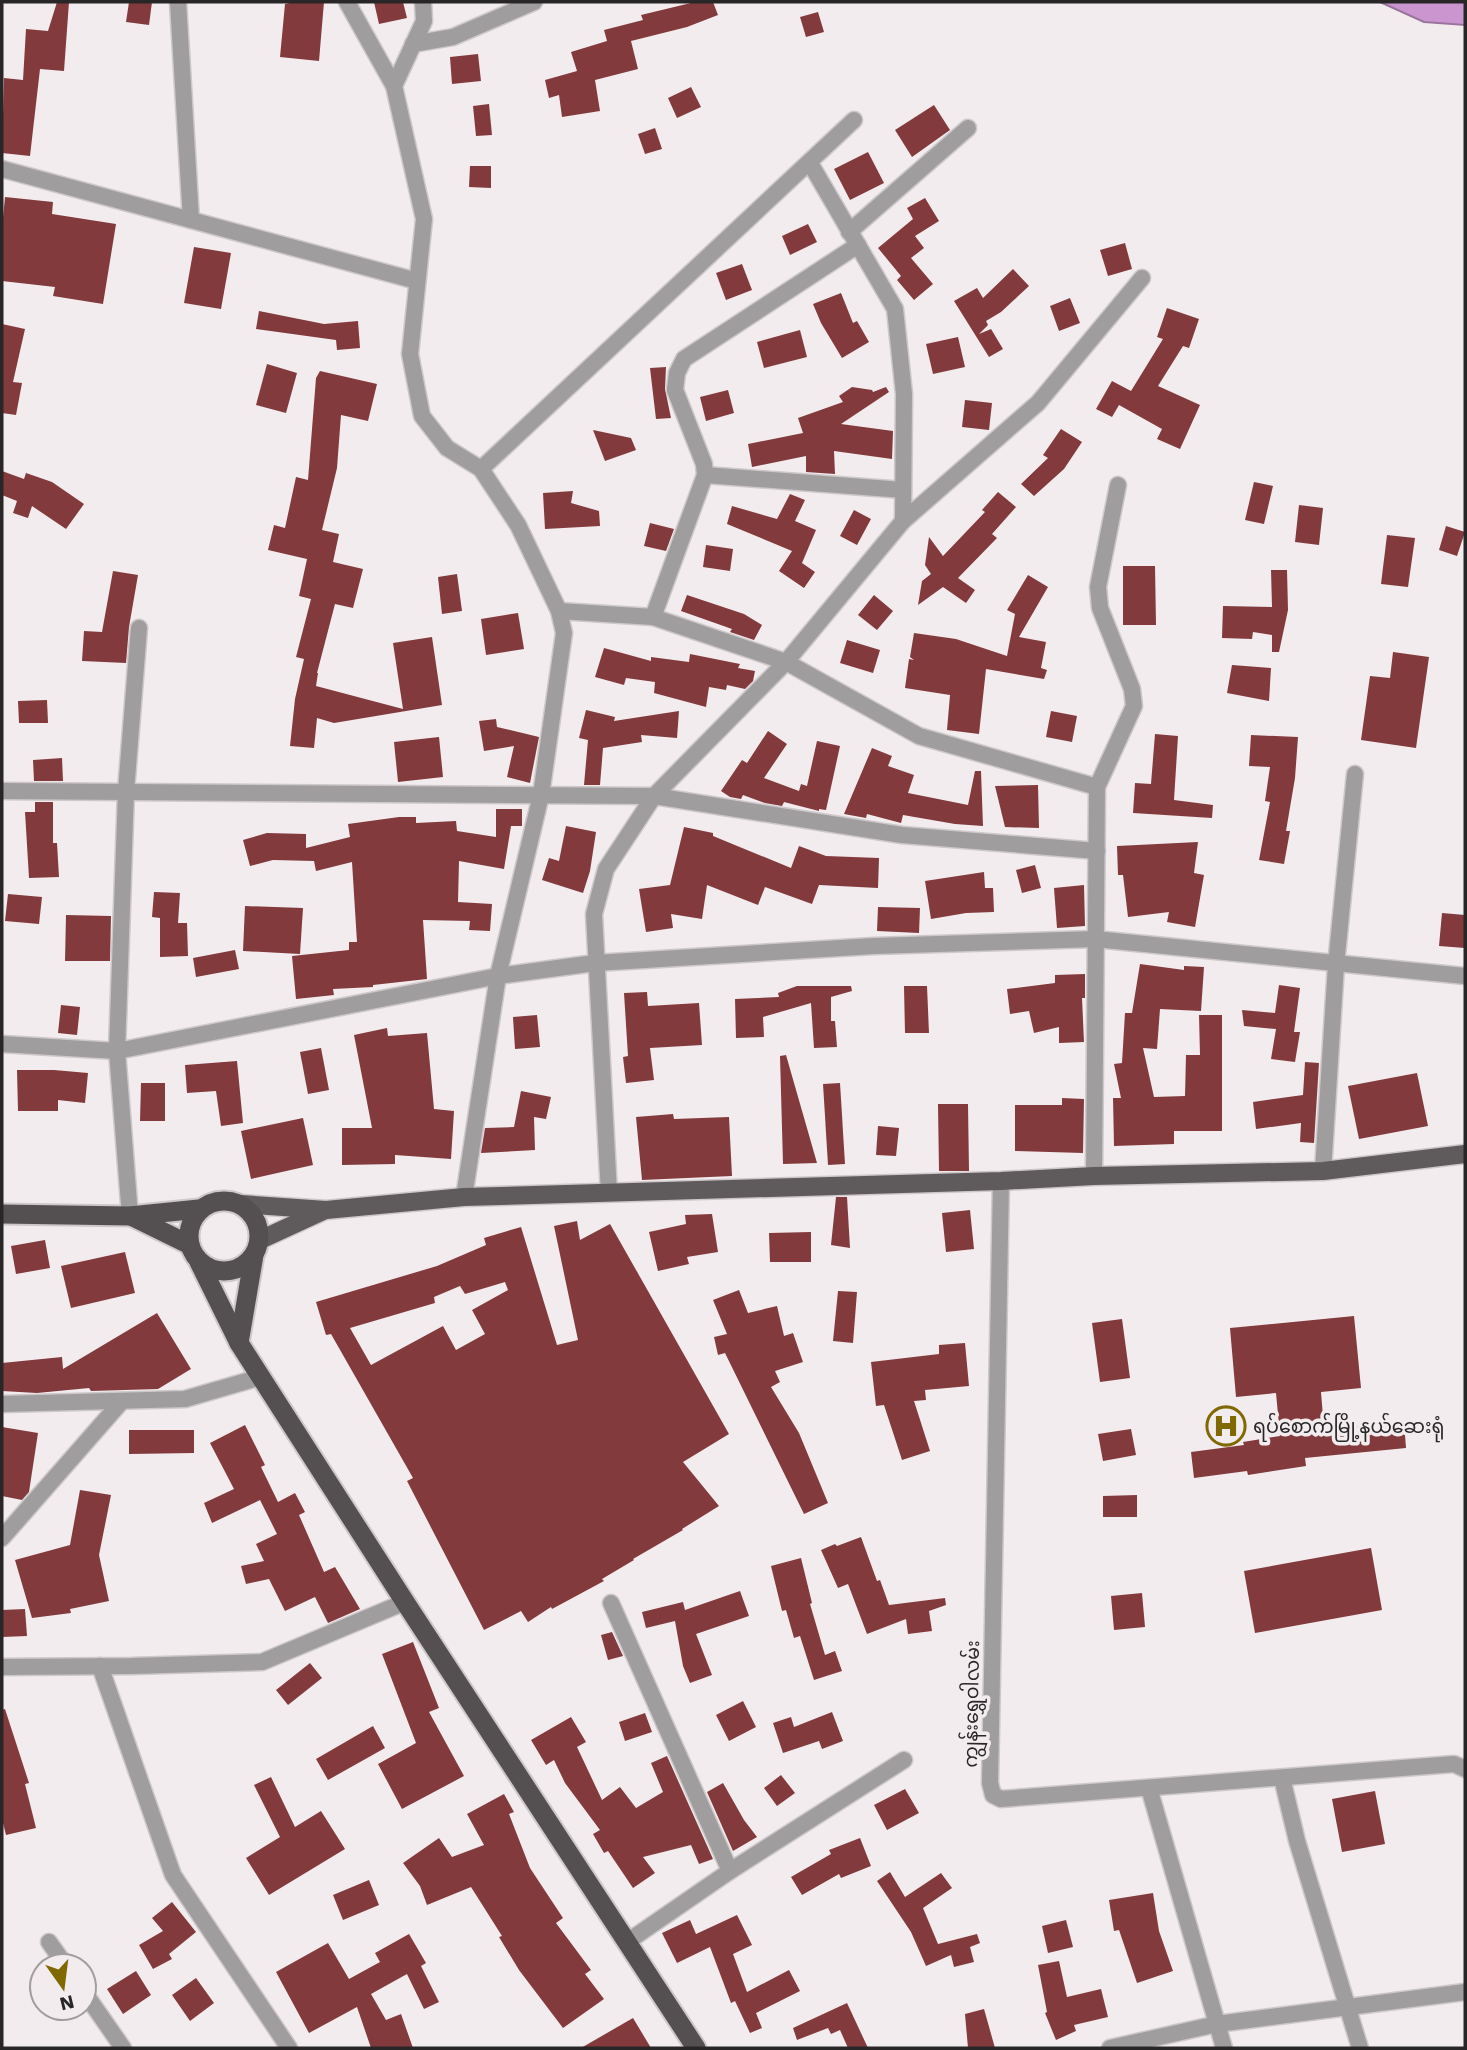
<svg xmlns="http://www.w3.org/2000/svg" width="1467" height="2050" viewBox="0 0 1467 2050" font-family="'Work Sans','Noto Sans Myanmar',sans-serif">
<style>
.water{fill:#cb96d0;stroke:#9a749d;stroke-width:2}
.building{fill:#823a3d;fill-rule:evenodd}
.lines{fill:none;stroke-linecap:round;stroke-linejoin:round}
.minor-casing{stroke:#cec8ca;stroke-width:19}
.primary-casing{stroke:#cec8ca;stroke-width:21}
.trunk-casing{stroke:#cec8ca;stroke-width:23}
.minor{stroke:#9f9d9e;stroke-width:16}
.primary{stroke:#5f5b5d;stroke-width:18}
.trunk{stroke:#545052;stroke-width:19}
.labels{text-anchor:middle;stroke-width:7;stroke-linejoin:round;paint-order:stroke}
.poi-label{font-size:19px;fill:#282626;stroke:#f3ecee;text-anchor:start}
.street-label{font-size:19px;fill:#282626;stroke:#f3ecee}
</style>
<rect width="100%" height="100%" fill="#f3ecee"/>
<!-- water -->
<polygon class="water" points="1380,2 1465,2 1465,25 1424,22"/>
<!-- building -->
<g class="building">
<polygon points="57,2 69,2 64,71 40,69 30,156 2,153 4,78 23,80 26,29 48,31"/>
<polygon points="129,2 152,2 149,25 126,22"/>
<polygon points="294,2 324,2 319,61 280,57 285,4"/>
<polygon points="374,2 403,2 407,18 379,24"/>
<polygon points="695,2 713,2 718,15 687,27 631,41 638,69 595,80 600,111 562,117 559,95 549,98 545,80 577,71 571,52 607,41 604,30 643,20 641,15"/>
<polygon points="818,12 824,32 806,37 800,17"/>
<polygon points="478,54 481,81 452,84 450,57"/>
<polygon points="691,87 701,107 677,118 668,98"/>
<polygon points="489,104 492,135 476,136 473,106"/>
<polygon points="934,105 950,130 912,157 895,130"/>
<polygon points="655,128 662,149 645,154 638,134"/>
<polygon points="868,152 884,183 850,200 834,169"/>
<polygon points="470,166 491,166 491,188 469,187"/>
<polygon points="5,197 53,202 52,214 116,224 103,304 53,296 55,287 2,281 2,228"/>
<polygon points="925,198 939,221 915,236 924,248 911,258 933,284 914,300 897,280 901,276 878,248 913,219 907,208"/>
<polygon points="808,224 817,242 790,255 782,236"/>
<polygon points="1125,243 1132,269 1108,276 1100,250"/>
<polygon points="194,247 231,253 221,309 184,303"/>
<polygon points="742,264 752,290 726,300 716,273"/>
<polygon points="1013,269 1029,286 1001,312 986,321 988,325 979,334 991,329 1003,349 989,357 954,301 977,288 983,298"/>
<polygon points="841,293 853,323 857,321 869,342 842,358 821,323 813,304"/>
<polygon points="1070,298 1080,323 1059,331 1050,306"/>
<polygon points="1167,308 1199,319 1189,348 1183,346 1158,386 1200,405 1180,449 1157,439 1162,429 1119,405 1112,417 1096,409 1112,381 1131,391 1163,339 1157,337"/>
<polygon points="259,311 324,324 358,321 360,348 337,350 336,340 256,329"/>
<polygon points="2,324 25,329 13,382 22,383 16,415 2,413"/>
<polygon points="800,330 807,357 764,368 757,342"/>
<polygon points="958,337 965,367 933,374 926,344"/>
<polygon points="267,364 297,373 286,413 256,405"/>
<polygon points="666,367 665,389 671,418 656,419 650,368"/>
<polygon points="320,371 377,384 368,421 341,415 337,468 322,530 339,534 333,562 363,569 353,608 335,604 317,673 318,673 316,686 403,709 393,643 432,637 442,705 334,723 317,718 314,748 290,746 295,699 304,659 296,657 311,599 299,596 307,559 268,550 274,525 285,528 296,477 308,480 316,378"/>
<polygon points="852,387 872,390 873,392 886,387 889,392 841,424 893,431 892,459 834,451 835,474 806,472 806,456 752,467 748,444 803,433 798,418 843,402 839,396"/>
<polygon points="728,390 734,413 706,421 700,397"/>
<polygon points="965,400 992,403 989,430 962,427"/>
<polygon points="1061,429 1082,442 1064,469 1034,496 1021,484 1048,458 1043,455"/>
<polygon points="593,430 631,438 636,450 605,461"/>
<polygon points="2,471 24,479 26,473 52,482 84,504 66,529 32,506 28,518 13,513 17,501 2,495"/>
<polygon points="1254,482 1273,486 1264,524 1245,520"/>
<polygon points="573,491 571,503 599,511 600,526 545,529 543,493"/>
<polygon points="998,492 1016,507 992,534 997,538 958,578 975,590 966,603 943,587 918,605 922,581 931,574 925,565 929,537 943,556 985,512 982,510"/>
<polygon points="790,494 805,500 795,521 816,530 802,563 815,572 804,588 779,571 792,551 727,524 732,506 777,519"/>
<polygon points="1299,505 1323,508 1319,545 1295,542"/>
<polygon points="854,510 871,519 857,545 840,536"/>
<polygon points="650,523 674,529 666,551 644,546"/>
<polygon points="1446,526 1465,532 1457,556 1439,550"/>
<polygon points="1387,535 1415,538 1408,587 1381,584"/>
<polygon points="706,545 733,549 730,571 703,567"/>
<polygon points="1123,566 1155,566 1156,625 1123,625"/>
<polygon points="1271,570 1287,570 1288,610 1279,652 1272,652 1272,635 1253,632 1252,639 1222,638 1223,606 1272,607"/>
<polygon points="113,571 138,575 129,627 126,663 82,661 84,631 102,632"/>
<polygon points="457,574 462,611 442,614 438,577"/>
<polygon points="1028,575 1048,587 1019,637 1046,642 1041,668 1047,670 1044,679 986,669 979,734 947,730 950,695 905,688 909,659 914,660 910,657 914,633 956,639 1007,656 1015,614 1007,610"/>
<polygon points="687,595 744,614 762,625 754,640 730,632 732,629 681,611"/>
<polygon points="874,595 893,611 877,630 858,615"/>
<polygon points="518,613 524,649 486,655 481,619"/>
<polygon points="847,640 880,650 873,673 840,663"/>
<polygon points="604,648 651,661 651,657 689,662 690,654 740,664 738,668 755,671 753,681 745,689 727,685 726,690 709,687 706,707 654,693 655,682 626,678 624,685 595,677"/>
<polygon points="1393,652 1429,657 1416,748 1361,740 1370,676 1390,678"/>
<polygon points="1232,665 1271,668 1269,701 1227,693"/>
<polygon points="47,700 48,723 19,723 18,701"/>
<polygon points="586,710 615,717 614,721 679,711 677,738 641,735 642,742 603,748 600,785 584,785 588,740 579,738"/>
<polygon points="1051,711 1077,716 1072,742 1046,737"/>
<polygon points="496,719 497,727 539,737 530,783 507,777 514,746 484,751 479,721"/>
<polygon points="768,731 787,744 764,778 799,791 801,784 807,786 817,741 840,746 826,810 819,809 819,811 784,802 782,806 765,803 743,795 741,799 730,797 721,791 742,760 747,763"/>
<polygon points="1155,734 1178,736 1174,800 1213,805 1212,818 1133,813 1135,783 1151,784"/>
<polygon points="1251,735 1298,737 1295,778 1286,831 1290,831 1284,864 1259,860 1270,802 1265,801 1270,767 1249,766"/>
<polygon points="439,737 443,777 398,782 394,742"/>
<polygon points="872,748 892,756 888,766 914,775 908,793 968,805 975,771 981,771 983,826 955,824 903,815 901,823 867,814 866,818 844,814"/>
<polygon points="62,758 63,781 34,781 33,760"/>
<polygon points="1038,785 1039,828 1005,827 995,786"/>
<polygon points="35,802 53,802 53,843 57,843 59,877 29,878 25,812 35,812"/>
<polygon points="496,809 522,809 522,826 511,826 504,869 459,861 458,902 492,904 490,931 469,930 470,921 423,920 427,979 373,985 373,987 333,989 334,995 296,999 292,956 349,950 349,942 357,942 352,862 316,871 314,861 273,860 250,866 243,840 267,833 306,834 306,848 350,837 348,824 399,817 416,817 416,823 456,821 457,831 496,837"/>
<polygon points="566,826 596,832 590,871 583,893 542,880 549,858 559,861"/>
<polygon points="684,827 713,833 713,836 791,868 799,846 826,856 879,858 878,888 819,885 812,904 765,887 758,905 707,885 702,919 671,914 673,928 646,932 639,889 670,885"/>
<polygon points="1198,842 1194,873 1204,875 1195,927 1167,922 1169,912 1128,917 1123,875 1118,875 1117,846"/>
<polygon points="1035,865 1041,888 1022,893 1016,870"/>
<polygon points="984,872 985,888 993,888 994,912 966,913 931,919 925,881"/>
<polygon points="1084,885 1085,926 1057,928 1054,888"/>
<polygon points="154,892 180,893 178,923 187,923 188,956 160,957 160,918 152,917"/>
<polygon points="8,894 42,897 39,924 5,921"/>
<polygon points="245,906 303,908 300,954 243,951"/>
<polygon points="878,907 920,908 919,933 877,931"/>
<polygon points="1442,913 1465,915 1465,948 1439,946"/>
<polygon points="66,915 111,916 110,961 65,961"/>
<polygon points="235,950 239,969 196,977 193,958"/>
<polygon points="1140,964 1184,970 1184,966 1204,967 1201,1011 1160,1009 1157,1049 1143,1048 1154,1097 1185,1096 1186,1055 1200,1055 1199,1015 1222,1015 1222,1131 1174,1131 1174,1144 1114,1146 1113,1098 1121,1098 1114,1064 1122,1063 1125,1013 1132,1013"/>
<polygon points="1085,974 1085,998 1082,998 1084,1042 1059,1043 1059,1027 1034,1033 1029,1011 1010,1014 1007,989 1055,983 1055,975"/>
<polygon points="1279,985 1300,988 1294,1032 1300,1032 1295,1062 1271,1059 1276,1029 1244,1026 1242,1010 1275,1013"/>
<polygon points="797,986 851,986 852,991 831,997 831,1021 835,1021 837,1047 814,1048 811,1003 763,1017 764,1037 736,1038 735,999 779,997 778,993"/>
<polygon points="904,986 927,986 929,1033 905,1033"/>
<polygon points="647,992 648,1006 699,1003 702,1045 650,1048 654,1080 626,1083 623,1057 628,1056 624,993"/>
<polygon points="61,1005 80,1007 77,1035 58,1033"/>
<polygon points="537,1015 540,1047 515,1049 513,1017"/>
<polygon points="387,1028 388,1036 427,1033 434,1109 454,1111 451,1159 395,1155 395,1164 342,1165 342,1128 372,1128 354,1035"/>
<polygon points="321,1048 329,1090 308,1094 300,1052"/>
<polygon points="786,1055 817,1163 783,1164 780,1056"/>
<polygon points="237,1061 243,1123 221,1126 216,1091 187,1093 185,1065"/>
<polygon points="1305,1062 1319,1063 1314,1143 1300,1142 1301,1123 1256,1129 1253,1102 1303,1095"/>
<polygon points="17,1070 54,1070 88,1073 85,1103 58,1100 58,1111 18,1111"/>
<polygon points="1417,1073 1428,1126 1359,1139 1348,1086"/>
<polygon points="141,1083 165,1083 165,1121 140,1121"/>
<polygon points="840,1083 845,1164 828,1165 823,1084"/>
<polygon points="521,1091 551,1097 546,1119 534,1117 535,1150 481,1153 485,1128 514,1127"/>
<polygon points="1062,1098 1084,1099 1083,1153 1015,1151 1015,1105 1062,1105"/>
<polygon points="938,1104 968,1104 969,1171 939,1171"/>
<polygon points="673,1114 674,1119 729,1117 732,1176 642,1180 636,1117"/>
<polygon points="303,1118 313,1165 251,1179 241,1131"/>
<polygon points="878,1126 899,1128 896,1156 876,1155"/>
<polygon points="836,1197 847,1197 850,1248 831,1245"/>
<polygon points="970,1210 974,1249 946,1252 942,1213"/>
<polygon points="712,1214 718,1252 687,1257 689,1264 658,1271 649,1232 686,1224 685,1215"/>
<path d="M577 1221 580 1240 610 1224 729 1434 683 1462 719 1506 682 1529 683 1530 633 1559 634 1560 602 1579 604 1581 552 1609 551 1607 528 1622 521 1611 484 1630 407 1481 413 1478 331 1334 326 1335 316 1302 437 1266 486 1245 484 1238 521 1227 557 1345 578 1340 554 1226ZM505 1282 508 1290 472 1310 485 1334 456 1350 443 1326 371 1365 350 1328 435 1303 434 1297 460 1286 465 1294Z"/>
<polygon points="811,1232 811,1262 770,1262 769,1233"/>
<polygon points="45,1240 50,1268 16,1274 11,1246"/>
<polygon points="125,1252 135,1293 71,1308 61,1266"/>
<polygon points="739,1290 748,1313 777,1306 784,1336 793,1333 803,1362 775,1371 780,1382 771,1387 799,1433 828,1503 804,1514 725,1353 718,1355 714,1337 727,1334 713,1300"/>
<polygon points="838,1291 857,1292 853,1343 833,1341"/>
<polygon points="157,1313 191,1369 158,1389 91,1391 89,1388 37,1393 2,1391 2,1363 62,1357 63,1369"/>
<polygon points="1354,1316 1361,1388 1321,1392 1324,1429 1404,1422 1406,1448 1305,1458 1306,1466 1248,1475 1247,1471 1194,1478 1191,1452 1244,1445 1243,1442 1280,1436 1276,1393 1236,1397 1230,1328"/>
<polygon points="1122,1319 1130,1378 1100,1382 1092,1323"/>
<polygon points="965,1343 969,1386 925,1390 926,1400 914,1401 930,1451 902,1460 884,1405 876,1406 871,1362 939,1354 939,1345"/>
<polygon points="245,1425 265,1465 261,1467 278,1502 295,1493 305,1512 299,1515 324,1572 335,1567 360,1609 328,1623 315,1597 285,1611 269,1579 246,1584 241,1566 264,1561 256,1544 277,1534 260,1500 212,1523 204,1503 234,1489 210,1443"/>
<polygon points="2,1427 38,1433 29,1492 22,1500 2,1496"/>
<polygon points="1131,1429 1136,1455 1103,1461 1098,1434"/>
<polygon points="129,1430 194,1430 194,1453 129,1454"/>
<polygon points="80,1490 111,1495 99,1555 109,1601 70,1609 71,1613 32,1618 15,1560 70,1545"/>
<polygon points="1137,1495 1137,1517 1103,1517 1103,1496"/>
<polygon points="861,1537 877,1581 880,1580 889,1605 945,1598 946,1605 929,1611 932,1631 908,1634 906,1619 867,1634 848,1584 838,1588 821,1550 835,1544 837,1546"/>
<polygon points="1371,1548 1382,1610 1255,1633 1244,1571"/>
<polygon points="801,1558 812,1603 810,1604 825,1655 835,1651 842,1671 814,1680 800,1636 794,1638 786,1610 782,1611 771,1566"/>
<polygon points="740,1591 749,1616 696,1634 712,1675 690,1683 683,1666 675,1621 646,1628 642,1612 683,1602 685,1610"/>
<polygon points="1142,1593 1145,1627 1114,1630 1111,1596"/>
<polygon points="25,1609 27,1636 2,1637 2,1610"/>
<polygon points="612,1632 623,1656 608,1660 601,1635"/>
<polygon points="413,1642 439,1708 429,1712 464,1776 402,1809 378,1764 416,1743 382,1654"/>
<polygon points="310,1663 322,1678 288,1705 276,1690"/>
<polygon points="743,1701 756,1727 729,1741 716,1715"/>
<polygon points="5,1709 29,1783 25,1784 36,1828 6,1835 2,1819 2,1710"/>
<polygon points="832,1712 843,1741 822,1749 819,1741 783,1753 773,1723 791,1717 794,1727"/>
<polygon points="645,1713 652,1732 625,1741 619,1722"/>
<polygon points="571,1717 586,1742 577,1747 602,1800 620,1787 636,1808 663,1792 651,1763 667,1756 713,1859 699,1864 691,1845 643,1857 655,1873 633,1888 608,1851 604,1853 593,1834 600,1830 565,1783 554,1760 546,1765 531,1740"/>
<polygon points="373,1726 385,1748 328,1780 316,1759"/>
<polygon points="781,1775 795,1793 777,1806 764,1788"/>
<polygon points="271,1777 295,1827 321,1811 345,1849 269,1895 246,1858 280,1837 254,1785"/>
<polygon points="723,1783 744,1820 757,1837 733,1851 707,1792"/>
<polygon points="905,1789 919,1813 887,1830 874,1805"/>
<polygon points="1375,1791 1385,1844 1342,1852 1332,1799"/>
<polygon points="504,1794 514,1812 509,1814 530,1868 563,1918 556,1923 591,1970 585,1974 604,1999 563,2028 519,1970 499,1937 502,1936 471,1887 427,1905 420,1886 403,1863 439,1838 452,1857 484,1845 467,1814"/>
<polygon points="860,1838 871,1866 841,1878 839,1874 802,1895 791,1877 831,1854 829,1850"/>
<polygon points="890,1872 905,1897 941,1873 952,1888 923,1908 938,1944 977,1934 980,1943 970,1947 974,1962 954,1967 951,1955 926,1966 911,1932 877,1881"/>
<polygon points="369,1880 379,1905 343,1920 333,1895"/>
<polygon points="1153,1893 1159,1931 1173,1971 1137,1983 1119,1930 1114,1931 1109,1900"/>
<polygon points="172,1902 196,1932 169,1954 172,1959 153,1969 139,1945 163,1931 152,1918"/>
<polygon points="737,1915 752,1945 733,1954 747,1992 789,1970 800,1991 756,2013 762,2028 750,2033 735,2001 731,2003 710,1947 677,1963 662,1933 690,1920 696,1934"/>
<polygon points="1066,1920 1073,1947 1048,1953 1042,1926"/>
<polygon points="409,1934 426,1963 421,1966 439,2002 424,2009 407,1974 371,1994 386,2020 401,2014 413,2048 371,2048 357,2007 309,2033 276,1972 328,1943 349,1979 380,1962 375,1953"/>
<polygon points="1059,1961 1067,1997 1101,1989 1108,2017 1074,2025 1076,2031 1056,2040 1045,2013 1047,2012 1038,1965"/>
<polygon points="136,1971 151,1995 123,2014 107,1989"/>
<polygon points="196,1978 214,2003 190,2021 172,1995"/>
<polygon points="847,2003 868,2048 848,2048 840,2030 831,2034 828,2028 797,2040 793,2028"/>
<polygon points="984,2009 995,2048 968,2048 965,2014"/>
<polygon points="633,2018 651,2048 581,2048"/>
</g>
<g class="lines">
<!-- minor casing -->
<g class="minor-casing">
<g id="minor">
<polyline points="178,2 191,220"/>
<polyline points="347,2 394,86 424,219 410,354 422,416 447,448 481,469 518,525 559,611 564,633 541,795 498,976 464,1197"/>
<polyline points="413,44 453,37 534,2"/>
<polyline points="394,86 424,21 423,2"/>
<polyline points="810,163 895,309 904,394 903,521"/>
<polyline points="2,169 417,281"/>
<polyline points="849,232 968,128"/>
<polyline points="481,469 854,120"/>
<polyline points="705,475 903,490"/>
<polyline points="559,611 653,617 786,662 919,736 1097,787"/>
<polyline points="653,617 705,475 704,464 675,390 677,373 684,359 858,245"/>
<polyline points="2,791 654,796 902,835 1097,851"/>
<polyline points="2,1044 117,1051 498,976 595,963 874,946 1095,939 1465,976"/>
<polyline points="1323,1171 1336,965 1355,774"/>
<polyline points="1094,1176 1097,787 1134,706 1132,689 1100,608 1098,587 1118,485"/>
<polyline points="1001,1181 990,1783 993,1795 1001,1799 1454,1764 1465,1769"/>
<polyline points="609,1193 594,914 606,869 654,796 786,662 903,521 1038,403 1142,278"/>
<polyline points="130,1216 117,1051 126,791 139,628"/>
<polyline points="2,1404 185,1399 261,1377"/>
<polyline points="2,1538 122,1401"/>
<polyline points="611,1603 730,1871"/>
<polyline points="100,1666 173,1875 289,2048"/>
<polyline points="2,1667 132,1666 262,1662 405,1602"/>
<polyline points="1282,1778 1297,1841 1360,2048"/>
<polyline points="1149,1788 1224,2048"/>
<polyline points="49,1942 66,1966"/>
<polyline points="627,1942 730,1871 904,1760"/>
<polyline points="84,1992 123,2048"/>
<polyline points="1110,2048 1217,2024 1465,1992"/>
</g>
</g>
<!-- primary casing -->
<g class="primary-casing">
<g id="primary">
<polyline points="241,1204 326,1210 464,1197 1001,1181 1094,1176 1323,1171 1465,1154"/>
<polyline points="260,1240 323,1211"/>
</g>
</g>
<!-- trunk casing -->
<g class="trunk-casing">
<g id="trunk">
<circle cx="224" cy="1236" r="35"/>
<polyline points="2,1214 130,1216 199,1209"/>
<polyline points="131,1216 188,1244"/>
<polyline points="199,1262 239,1343 405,1602 696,2048"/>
<polyline points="239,1343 254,1255"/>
</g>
</g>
<!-- minor -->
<use href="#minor" class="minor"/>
<!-- primary -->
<use href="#primary" class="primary"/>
<!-- trunk -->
<use href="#trunk" class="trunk"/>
</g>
<!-- icons -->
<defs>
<g id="hospital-ring" transform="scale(2.0125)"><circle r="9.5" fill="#f3ecee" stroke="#7f6900" stroke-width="1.5"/><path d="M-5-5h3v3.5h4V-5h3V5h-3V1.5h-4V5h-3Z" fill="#7f6900"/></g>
</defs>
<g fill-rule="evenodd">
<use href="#hospital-ring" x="1226" y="1426"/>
</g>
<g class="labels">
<!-- poi labels -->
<g class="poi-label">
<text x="1253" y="1433">ရပ်စောက်မြို့နယ်ဆေးရုံ</text>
</g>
<!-- street labels -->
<g class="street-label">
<text transform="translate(971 1704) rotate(-89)" y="7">ကျွန်းရွှေဝါလမ်း</text>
</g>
</g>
<!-- border -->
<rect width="1467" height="2050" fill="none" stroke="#282626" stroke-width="7"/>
<!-- north arrow -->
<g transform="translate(63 1987) rotate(166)"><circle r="33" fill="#f3ecee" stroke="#a29d9e" stroke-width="2"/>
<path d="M0-5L12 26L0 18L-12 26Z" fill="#7f6900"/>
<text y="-10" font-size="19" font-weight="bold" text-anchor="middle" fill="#282626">N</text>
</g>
</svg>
